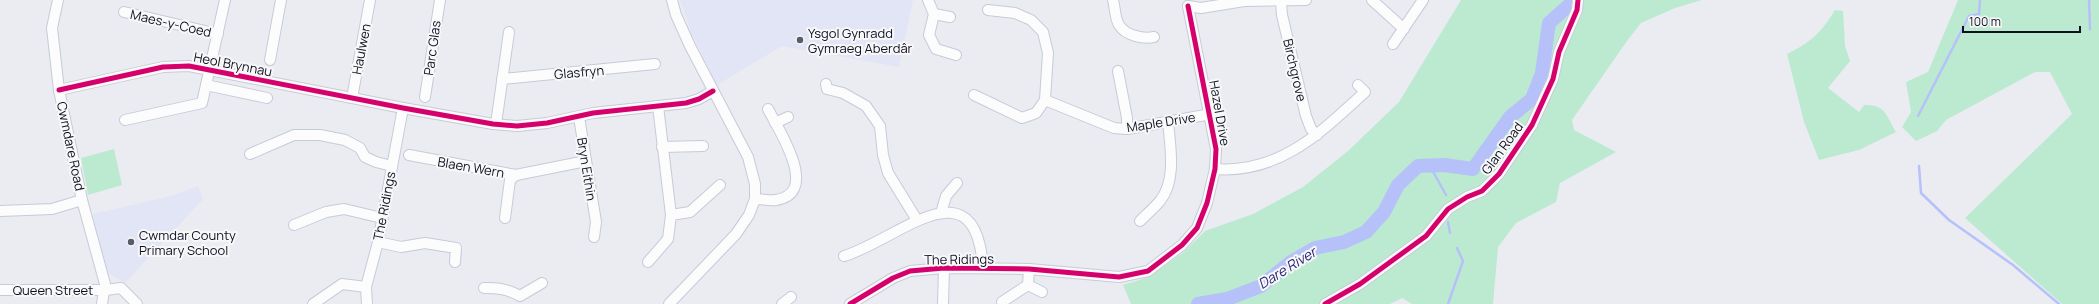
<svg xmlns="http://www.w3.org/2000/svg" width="2099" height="304" viewBox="0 0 2099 304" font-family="Manrope,sans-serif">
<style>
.built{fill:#e1e5f6}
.green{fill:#bcead0}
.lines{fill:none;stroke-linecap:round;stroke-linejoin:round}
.stream{stroke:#b6c1f9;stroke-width:2.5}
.river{stroke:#b6c1f9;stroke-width:14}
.minor-casing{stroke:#c7cad8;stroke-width:12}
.minor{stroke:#fcfcfd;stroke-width:10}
.cycleway-casing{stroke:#f8f8f8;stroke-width:8}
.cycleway{stroke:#d6006c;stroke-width:5}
.poi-dot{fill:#5a5c6b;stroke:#f8f8f8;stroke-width:1.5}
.labels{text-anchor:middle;stroke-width:4;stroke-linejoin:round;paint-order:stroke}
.street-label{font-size:13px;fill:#0d0f23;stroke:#f8f8f8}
.poi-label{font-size:13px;fill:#0d0f23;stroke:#f8f8f8;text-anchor:start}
.water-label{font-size:14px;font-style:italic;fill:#201e74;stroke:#f8f8f8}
</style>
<rect width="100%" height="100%" fill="#eaecf2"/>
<!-- built -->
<g class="built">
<polygon points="680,0 913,0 899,67 782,46 717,85 692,34"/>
<polygon points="198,186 203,199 125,283 104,271 93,214 171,196"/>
</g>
<!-- green -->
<g class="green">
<polygon points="1461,0 1702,0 1675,8 1641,23 1627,41 1572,120 1574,130 1616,152 1560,183 1556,202 1516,223 1498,247 1493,304 1412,304 1402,298 1390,304 1131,304 1123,285 1149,277 1184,252 1205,231 1253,214 1303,187 1348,151 1399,102"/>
<polygon points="1958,0 2099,0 2099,304 2062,304 1965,218 2072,114 2050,72 2035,72 1946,120 1937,131 1916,141 1902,127 1911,112 1906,82 1928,72"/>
<path d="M1835 10 1843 11 1845 46 1850 61 1828 88 1859 112 1864 105C1886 104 1886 116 1896 132L1859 150 1819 160 1804 122 1787 54C1810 43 1822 32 1835 10Z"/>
<polygon points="114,149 122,185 88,195 81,158"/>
</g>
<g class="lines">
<!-- stream -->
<g class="stream">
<polyline points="2089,0 2090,29"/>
<polyline points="1918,116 1969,16 1979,14 1980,0"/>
<polyline points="1430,166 1446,195"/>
<polyline points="1919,166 1921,193 1949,220 2013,265 2059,304"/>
<polyline points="1448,222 1450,233"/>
<polyline points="1448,304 1463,261 1457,248"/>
</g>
<!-- river -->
<polyline class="river" points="1198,304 1227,299 1261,286 1291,262 1315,248 1344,242 1366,232 1384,212 1398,185 1418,166 1444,165 1473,169 1510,117 1532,99 1542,73 1549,23 1575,0"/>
<!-- minor casing -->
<g class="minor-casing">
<g id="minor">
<polyline points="58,0 52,28 59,90 82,200 105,284 102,304"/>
<polyline points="928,0 934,14 929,35 936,49 956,55"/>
<path d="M1113 0C1115 7 1115 19 1119 25 1126 36 1143 39 1154 37"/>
<polyline points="1372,0 1404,29"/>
<polyline points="1281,2 1282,15 1306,116 1311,129 1317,135"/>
<polyline points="1188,6 1201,8 1244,1 1306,0"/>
<polyline points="124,12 218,34"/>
<polyline points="934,14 950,17"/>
<polyline points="1393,44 1423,0"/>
<polyline points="270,60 281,0"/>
<polyline points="1118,71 1127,118 1127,129"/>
<polyline points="502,79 655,64"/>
<polyline points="826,84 827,89 843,93 866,106 880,126 883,155 888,173 917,220"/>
<polyline points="206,85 267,98"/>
<polyline points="59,90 163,67 189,66 403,108 493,124 517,126 547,123 593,113 686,103 699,99 713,91"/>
<polyline points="974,95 1022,118 1036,113 1045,100 1048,53 1043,32 1031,20 1015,13 988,10"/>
<polyline points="425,97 440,0"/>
<polyline points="352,98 370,0"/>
<polyline points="1045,100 1114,128 1127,129 1211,114"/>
<polyline points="579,117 596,222 594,237"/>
<polyline points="125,120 202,103 225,0"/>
<polyline points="775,123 788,117"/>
<polyline points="496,124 509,32"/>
<polyline points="662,147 703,146"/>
<polyline points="250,154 294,135 320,135 345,140 360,148 365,157 376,162 392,166"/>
<polyline points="409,155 516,175"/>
<path d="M1215 169C1280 174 1321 132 1365 92L1358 85"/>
<path d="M755 199C762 199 770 201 776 200 821 193 778 129 768 109"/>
<polyline points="0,211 52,209 82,200"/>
<polyline points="941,213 946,196 957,183"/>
<polyline points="671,215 690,212 720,185"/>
<polyline points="505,218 510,180 516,175 586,161"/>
<path d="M1140 221C1146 215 1154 208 1160 201 1177 180 1170 146 1168 121"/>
<polyline points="294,225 326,212 344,209 382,218"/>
<polyline points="378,242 401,247 425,243 456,248 455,262"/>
<path d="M844 256C896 241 976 160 983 268"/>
<polyline points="648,262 668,239 671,215 658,106"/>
<polyline points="1028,285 1042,292"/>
<path d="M484 288C498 288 508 289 520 296L542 283"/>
<polyline points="0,290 105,290 121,288 137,304"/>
<polyline points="1002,302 1028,285 1029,269"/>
<polyline points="313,304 342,284 366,287"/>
<polyline points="367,304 366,287 378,242 403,108"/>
<polyline points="669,304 736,234 749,215 755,199 755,184 748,157 690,46 676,15 672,0"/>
<polyline points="782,304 791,297"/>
<polyline points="850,304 893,278 910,271 944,268 1029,269 1119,277 1148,271 1182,245 1197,228 1207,203 1215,169 1216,149 1188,6"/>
<polyline points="943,304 944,268"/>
<polyline points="1325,304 1360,284 1426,236 1448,209 1467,197 1482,191 1499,174 1532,125 1553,79 1559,52 1577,10 1578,0"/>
</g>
</g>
<!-- minor -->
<use href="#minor" class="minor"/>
<!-- cycleway casing -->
<g class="cycleway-casing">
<g id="cycleway">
<polyline points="59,90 163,67 189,66 403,108 493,124 517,126 547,123 593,113 686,103 699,99 713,91"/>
<polyline points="850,304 893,278 910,271 944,268 1029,269 1119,277 1148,271 1182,245 1197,228 1207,203 1215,169 1216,149 1188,6"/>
<polyline points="1325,304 1360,284 1426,236 1448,209 1467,197 1482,191 1499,174 1532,125 1553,79 1559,52 1577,10 1578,0"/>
</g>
</g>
<!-- cycleway -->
<use href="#cycleway" class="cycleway"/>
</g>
<!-- markers -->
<g class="poi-dot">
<circle cx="800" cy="40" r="4"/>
<circle cx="131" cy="242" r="4"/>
</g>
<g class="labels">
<!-- street labels -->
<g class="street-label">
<text transform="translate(171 23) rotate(13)" y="5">Maes-y-Coed</text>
<text transform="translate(432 48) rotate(-82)" y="5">Parc Glas</text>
<text transform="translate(361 49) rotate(-79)" y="5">Haulwen</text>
<text transform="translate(233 64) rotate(11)" y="5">Heol Brynnau</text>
<text transform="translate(1295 70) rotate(77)" y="5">Birchgrove</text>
<text transform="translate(579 72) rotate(-5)" y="5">Glasfryn</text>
<text transform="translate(1220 113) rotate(80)" y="5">Hazel Drive</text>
<text transform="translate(1161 122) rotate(-9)" y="5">Maple Drive</text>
<text transform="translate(71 146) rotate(78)" y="5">Cwmdare Road</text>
<text transform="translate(1502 148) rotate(-54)" y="5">Glan Road</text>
<text transform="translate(471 167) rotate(10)" y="5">Blaen Wern</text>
<text transform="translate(587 169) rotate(81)" y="5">Bryn Eithin</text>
<text transform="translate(384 206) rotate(-79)" y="5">The Ridings</text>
<text transform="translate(959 259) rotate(-1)" y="5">The Ridings</text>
<text x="53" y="295">Queen Street</text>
</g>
<!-- poi labels -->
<g class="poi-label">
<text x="808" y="38">Ysgol Gynradd<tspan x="808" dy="15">Gymraeg Aberdâr</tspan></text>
<text x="139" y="240">Cwmdar County<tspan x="139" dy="15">Primary School</tspan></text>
</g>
<!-- water labels -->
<g class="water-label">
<text transform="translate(1287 268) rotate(-32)" y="5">Dare River</text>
</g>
</g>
<!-- scale -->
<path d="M1963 26v6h117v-6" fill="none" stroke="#0d0f23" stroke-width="2"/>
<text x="1969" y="26" font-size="12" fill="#0d0f23" stroke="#f8f8f8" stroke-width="3" paint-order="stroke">100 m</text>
</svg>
